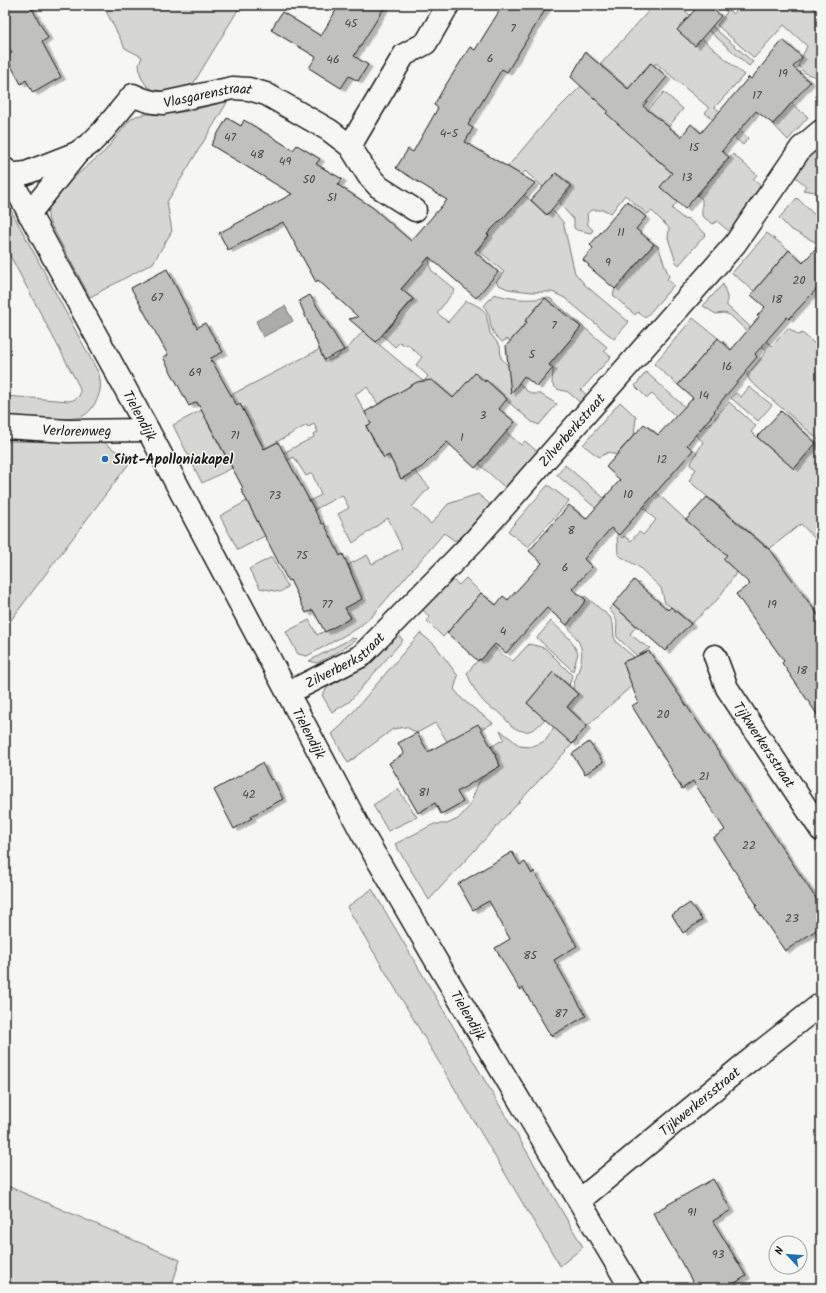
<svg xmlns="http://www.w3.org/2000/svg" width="826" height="1293" viewBox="0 0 826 1293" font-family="Kalam,sans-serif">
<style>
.green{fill:#d6d6d2;stroke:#797977;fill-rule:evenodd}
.water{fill:#acaca9;stroke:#727271}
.building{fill:#c0c0bd;stroke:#1c1c1c;filter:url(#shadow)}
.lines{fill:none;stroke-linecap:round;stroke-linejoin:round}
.street-casing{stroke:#1c1c1c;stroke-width:25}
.secondary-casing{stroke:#1c1c1c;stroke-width:25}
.street{stroke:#f6f6f2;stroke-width:22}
.secondary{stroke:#f6f6f2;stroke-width:22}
.poi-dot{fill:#1f6fb2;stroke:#f6f6f2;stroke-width:1.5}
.labels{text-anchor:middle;stroke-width:3;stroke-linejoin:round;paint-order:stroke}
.number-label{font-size:12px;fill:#454544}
.street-label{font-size:14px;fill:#1c1c1c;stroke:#f6f6f2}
.poi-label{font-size:14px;font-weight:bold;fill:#1c1c1c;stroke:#f6f6f2;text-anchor:start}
</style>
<defs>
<filter id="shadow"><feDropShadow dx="4.5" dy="2.5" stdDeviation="0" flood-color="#0004"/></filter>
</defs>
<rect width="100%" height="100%" fill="#f6f6f2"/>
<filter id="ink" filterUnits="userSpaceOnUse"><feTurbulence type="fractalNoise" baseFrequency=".025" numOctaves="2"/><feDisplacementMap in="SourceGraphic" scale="8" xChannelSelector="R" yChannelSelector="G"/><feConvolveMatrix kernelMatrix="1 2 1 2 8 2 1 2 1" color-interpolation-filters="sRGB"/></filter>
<g filter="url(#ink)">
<!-- green -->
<g class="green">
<polygon points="103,5 241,5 193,84 175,90 164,92 155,91 147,86 142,79 140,73 139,65 142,57 125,48"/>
<polygon points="654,5 679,5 690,15 677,30 695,46 701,38 744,75 715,107 748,138 743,145 705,113 709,108 656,63 654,66 650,63 628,89 600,65"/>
<path d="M719 5H727L725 7 733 14 741 5H810L817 11H821V76C810 77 805 74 798 66L807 46 784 25 754 58 717 25 727 12Z"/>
<polygon points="712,26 753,62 749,66 708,30"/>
<path d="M590 77 598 102 608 111 606 113 639 120 664 92 683 109 648 152 672 173 664 183 678 195 677 202 672 209 685 220 687 218 706 234 679 265 676 262 668 238 669 228 652 211 647 214 625 195 611 213 604 210H591L587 214 588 225 593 230 591 233 577 230 574 228V220L560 204V202L572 187 556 173 543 187 525 171 513 184 546 215 551 209 563 222 575 273 585 285 629 322 614 339 565 298 552 292H532L508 289 499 285 496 282 504 272 478 250 488 238 489 235 471 220V210L548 119ZM518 201 501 220 484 205Z"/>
<polygon points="228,101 167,202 172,231 153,263 90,297 49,221 47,209 51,200 58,191 105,151 130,120 136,116 147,114 165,114 189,111"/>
<polygon points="791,103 808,117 788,140 773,124"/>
<polygon points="821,142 821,193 803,190 806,186 792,174"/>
<polygon points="733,154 757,175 753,179 763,188 732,234 717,221 713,224 702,216 702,199 697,195"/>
<polygon points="797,198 821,221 820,225 821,245 790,229 779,218"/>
<path d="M5 199 99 374C100 379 101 385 100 390 98 400 92 411 83 416 71 422 21 417 5 416V396L69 401C79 399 82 395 79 386L5 246Z"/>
<polygon points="767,233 789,250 754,291 732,273"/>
<polygon points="654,244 658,246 669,277 667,279 674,285 645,318 638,312 635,315 613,295 615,289"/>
<polygon points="429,257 431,270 455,290 437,313 448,322 466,301 472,303 481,308 486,313 490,333 500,346 501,358 510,368 520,384 527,391 533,394 540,394 557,404 539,425 532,422 506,400 507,399 486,380 447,405 403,407 396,394 378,404 367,387 355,394 371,423 366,427 384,458 389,455 401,479 415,471 430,488 424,493 412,507 431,524 448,504 478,494 493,507 475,528 455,541 444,533 372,616 358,628 307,656 298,654 286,632 309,620 317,635 351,618 345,608 351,574 352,573 348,565 367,555 372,564 402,548 388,518 353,543 338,514 349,508 342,495 238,550 220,516 247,501 261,529 295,511 294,509 321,495 312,473 306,476 294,457 272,469 268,461 314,437 313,434 318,432 314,424 308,427 307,425 264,449 240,404 207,422 232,468 202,483 173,425 320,349 325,362 340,355 339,353 348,348 363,331 424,382 428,376 416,365 422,357 407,344 405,346 400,342 395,347 382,335 413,300 401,289"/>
<polygon points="723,284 727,297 727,306 772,346 788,328 799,335 802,333 821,349 821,545 801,524 755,560 765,546 689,481 696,469 690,465 703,442 652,394 647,398 635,386 646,372 707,427 729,402 756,426 751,432 794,469 818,439 750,381 747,375 767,351 730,315 724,313 716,314 703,306"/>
<path d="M494 294C507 298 521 300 535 299 542 299 543 296 551 299L607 347 604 351 611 357 581 390 590 398 583 405 568 392 557 389 552 384 553 368 549 365 581 327 545 298 525 321 527 322 510 341 507 339 502 342 494 334 491 327 489 315 484 306Z"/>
<polygon points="693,318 718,338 678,385 654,364"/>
<polygon points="749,387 772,405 758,421 731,398 736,393 741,397"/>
<polygon points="620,402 636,417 634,435 616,455 609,452 599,457 583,445"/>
<polygon points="506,432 521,445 525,441 540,454 508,490 479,464"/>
<polygon points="5,441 104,442 130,462 5,628"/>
<polygon points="565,465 623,514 612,522 557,475"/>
<polygon points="548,485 569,501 528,547 508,531"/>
<polygon points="656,492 686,520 728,554 723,559 737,572 717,600 691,624 671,607 665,603 661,588 639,567 618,555 617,533 622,538 624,536 631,541 639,532 643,535 656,520 643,507"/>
<polygon points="272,557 288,587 280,592 260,588 249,569"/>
<polygon points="445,573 459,585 466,578 481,593 443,637 427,621 430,617 417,605"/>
<path d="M585 596 610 617 613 624 614 637 617 643 634 657 623 662 628 675 647 672 587 726 567 707 578 694 573 690C573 683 576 679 578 672 586 648 581 644 566 624L569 614Z"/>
<path d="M613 605 636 626 630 634 641 643 650 648 637 656 617 637C615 622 621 623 609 609Z"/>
<polygon points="551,621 570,639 578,653 573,671 537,638"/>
<polygon points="394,632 403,640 349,702 332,712 322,695 328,687 346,677 357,669"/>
<polygon points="420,633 435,645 458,676 454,689 463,700 493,723 451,747 435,723 417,733 406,727 393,729 348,763 332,734 342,725"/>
<polygon points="352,638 357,639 333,655 317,663 309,661"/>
<path d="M529 644 545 648 572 675 569 686 553 673 527 703 545 719C535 730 527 736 513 727 508 724 505 717 500 713 496 710 491 709 487 705 477 696 472 685 467 673L479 659 481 660 493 646 503 655 513 661Z"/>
<polygon points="557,722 577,739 429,900 395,844 434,824 447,824 458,819 469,807 479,781 483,776 500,766 495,756 496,755 491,747 504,739 500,730 520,746 529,747 539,744 546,740"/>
<polygon points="398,789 417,817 388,831 373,805"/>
<polygon points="372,889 583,1247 560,1266 347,907"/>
<polygon points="5,1185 180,1260 171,1288 5,1288"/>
</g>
<!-- water -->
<polygon class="water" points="285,306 293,321 263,337 256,321"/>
<!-- building -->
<g class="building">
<polygon points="5,5 30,5 48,38 42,42 61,77 33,93 26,80 21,84 5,55 12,53 5,41"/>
<polygon points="339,5 386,5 354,56 368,65 358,81 349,76 341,88 309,68 316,57 271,30 282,12 321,36"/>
<polygon points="503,5 548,5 507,72 502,69 468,125 473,128 465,142 535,183 504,217 487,234 489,235 475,252 498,272 476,298 429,257 401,289 413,299 376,342 349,319 358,317 318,280 316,282 283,222 228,250 219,233 292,194 211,145 227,118 241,126 244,120 293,150 297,145 320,159 316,164 342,179 338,185 372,207 411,241 447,200 396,168 408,149 413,152 438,108 434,105 445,86 470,47 475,50"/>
<polygon points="699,5 708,5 721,16 695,46 677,30"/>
<polygon points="783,40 802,57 793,67 810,82 773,124 756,111 722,151 729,157 685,209 660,187 672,173 606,113 608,111 571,77 585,52 628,89 651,63 667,77 643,106 681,137 691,124 701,133 749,77 751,79"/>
<polygon points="556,173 571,186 547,215 531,200"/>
<polygon points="627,201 646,217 636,229 654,244 615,289 588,266 589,265 583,260 593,248 590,245"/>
<polygon points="821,242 821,284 789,319 787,317 755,354 757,357 745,371 746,372 723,399 714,411 715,412 687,445 693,450 619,535 611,528 584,559 592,567 572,589 586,600 567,625 547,608 506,653 495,644 481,660 479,659 478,661 447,633 481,593 496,605 503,596 508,600 542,563 529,551 569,505 586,519 620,480 606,467 644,424 658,435 693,398 678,385 718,338 731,350 759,317 757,316 765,307 751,295 789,250 803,263"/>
<polygon points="167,269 197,328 205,323 223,352 211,358 212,360 210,361 212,361 237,406 240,404 264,449 278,442 322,524 324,523 340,556 343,554 362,599 345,608 351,618 325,632 313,610 306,613 290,580 288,581 247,501 241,489 243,488 197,402 189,406 163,357 168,355 131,288"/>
<polygon points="310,295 344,350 324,360 299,301"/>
<polygon points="545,298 581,327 549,365 553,368 537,387 524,376 511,394 506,346 527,322 525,321"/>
<polygon points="475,373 485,382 486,380 507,399 499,409 515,422 475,468 447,442 422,467 401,479 389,455 384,458 366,426 371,424 365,412 417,382 432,380 453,398"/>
<polygon points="781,411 816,443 794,469 757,437"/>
<polygon points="707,497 772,552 821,619 821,720 782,663 784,661 736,594 750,584 723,559 727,555 686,520"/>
<polygon points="634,580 668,610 671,607 691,624 679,635 665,651 613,605"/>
<polygon points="649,651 721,756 821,906 821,927 785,951 755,907 757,905 713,838 725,830 693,781 682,789 671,771 672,771 632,706 638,702 623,662"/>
<polygon points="553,672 578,694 567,707 587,726 572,744 527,703"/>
<polygon points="478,724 496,755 495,756 500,766 457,792 463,802 441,814 435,803 418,813 389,763 404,754 398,743 417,733 428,752"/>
<polygon points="589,742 603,762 585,774 572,754"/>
<polygon points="262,763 271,780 273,779 283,799 251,816 252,818 234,829 214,790"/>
<polygon points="512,852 520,865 525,862 532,874 534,871 577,946 554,960 586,1016 551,1036 523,988 520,990 495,948 510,939 489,901 473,910 458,884"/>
<polygon points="690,903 702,920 683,933 672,915"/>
<polygon points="713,1179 731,1210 713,1221 746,1276 727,1288 696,1288 653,1213"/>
</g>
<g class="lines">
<!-- street casing -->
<g class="street-casing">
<g id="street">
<polyline points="350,146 368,175 379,187 415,210"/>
<path id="s1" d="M8 175 26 173 77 153 91 143 103 131 133 95C143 100 151 103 163 103L233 88 249 89 266 94 329 130 350 146 404 55 426 43 448 5"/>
<polyline points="29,214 76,155"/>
<path id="s2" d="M5 427 68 431 148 430"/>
<path id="s3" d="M715 656 727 688 821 830"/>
<path id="s4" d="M288 693 361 656 474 541 735 244 801 148 821 131"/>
<path id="s5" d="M580 1200 740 1068 821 1004"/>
</g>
</g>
<!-- secondary casing -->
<g class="secondary-casing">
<g id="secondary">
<path id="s6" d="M5 169 148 430 361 831 434 957 631 1288"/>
</g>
</g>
<!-- street -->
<use href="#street" class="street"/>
<!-- secondary -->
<use href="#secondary" class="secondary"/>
</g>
</g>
<!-- markers -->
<circle class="poi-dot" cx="105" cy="459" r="4"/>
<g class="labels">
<!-- number labels -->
<g class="number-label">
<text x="351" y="27">45</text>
<text x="513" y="32">7</text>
<text x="490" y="62">6</text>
<text x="333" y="63">46</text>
<text x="783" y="77">19</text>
<text x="757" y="99">17</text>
<text x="449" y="137">4-5</text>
<text x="230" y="141">47</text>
<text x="694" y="151">15</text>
<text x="257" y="158">48</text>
<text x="285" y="165">49</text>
<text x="687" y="181">13</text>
<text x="309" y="183">50</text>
<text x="332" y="201">51</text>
<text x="621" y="236">11</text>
<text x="608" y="266">9</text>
<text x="799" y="284">20</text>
<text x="157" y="301">67</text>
<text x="777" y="303">18</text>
<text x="554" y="329">7</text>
<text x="532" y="358">5</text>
<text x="727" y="370">16</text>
<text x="195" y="376">69</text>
<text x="704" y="399">14</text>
<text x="483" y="419">3</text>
<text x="235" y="439">71</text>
<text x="462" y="441">1</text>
<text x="662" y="463">12</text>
<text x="628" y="498">10</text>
<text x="275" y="499">73</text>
<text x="571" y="534">8</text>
<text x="302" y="559">75</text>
<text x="565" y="571">6</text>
<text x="327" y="608">77</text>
<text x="772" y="608">19</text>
<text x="503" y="635">4</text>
<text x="802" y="674">18</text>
<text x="663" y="718">20</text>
<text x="704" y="780">21</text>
<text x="424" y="796">81</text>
<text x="249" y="798">42</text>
<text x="749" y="849">22</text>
<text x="792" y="922">23</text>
<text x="530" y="959">85</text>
<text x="561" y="1017">87</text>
<text x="692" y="1216">91</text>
<text x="718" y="1258">93</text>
</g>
<!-- street labels -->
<g class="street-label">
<text dy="5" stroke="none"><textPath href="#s1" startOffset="231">Vlasgarenstraat</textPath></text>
<text dy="5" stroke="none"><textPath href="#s6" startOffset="281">Tielendijk</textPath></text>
<text dy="5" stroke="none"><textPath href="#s2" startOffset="72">Verlorenweg</textPath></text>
<text dy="5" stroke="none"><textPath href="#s4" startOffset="391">Zilverberkstraat</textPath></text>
<text dy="5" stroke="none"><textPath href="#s4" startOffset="66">Zilverberkstraat</textPath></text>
<text dy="5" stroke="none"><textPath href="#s6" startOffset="641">Tielendijk</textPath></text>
<text dy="5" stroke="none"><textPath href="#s3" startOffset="102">Tijkwerkersstraat</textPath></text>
<text dy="5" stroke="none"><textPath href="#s6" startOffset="965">Tielendijk</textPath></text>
<text dy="5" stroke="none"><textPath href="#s5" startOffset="155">Tijkwerkersstraat</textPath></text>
</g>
<!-- poi labels -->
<g class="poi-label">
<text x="113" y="464">Sint-Apolloniakapel</text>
</g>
</g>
<!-- margin -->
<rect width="826" height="1293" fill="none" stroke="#f6f6f2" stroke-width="20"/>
<rect x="10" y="10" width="806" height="1273" fill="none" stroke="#1c1c1c" stroke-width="1.5" filter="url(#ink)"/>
<!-- north arrow -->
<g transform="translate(788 1255) rotate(296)"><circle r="19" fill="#f6f6f2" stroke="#9f9f9c"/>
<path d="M0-3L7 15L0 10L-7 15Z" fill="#1f6fb2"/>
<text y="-6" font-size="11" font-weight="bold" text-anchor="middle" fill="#1c1c1c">N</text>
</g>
</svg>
